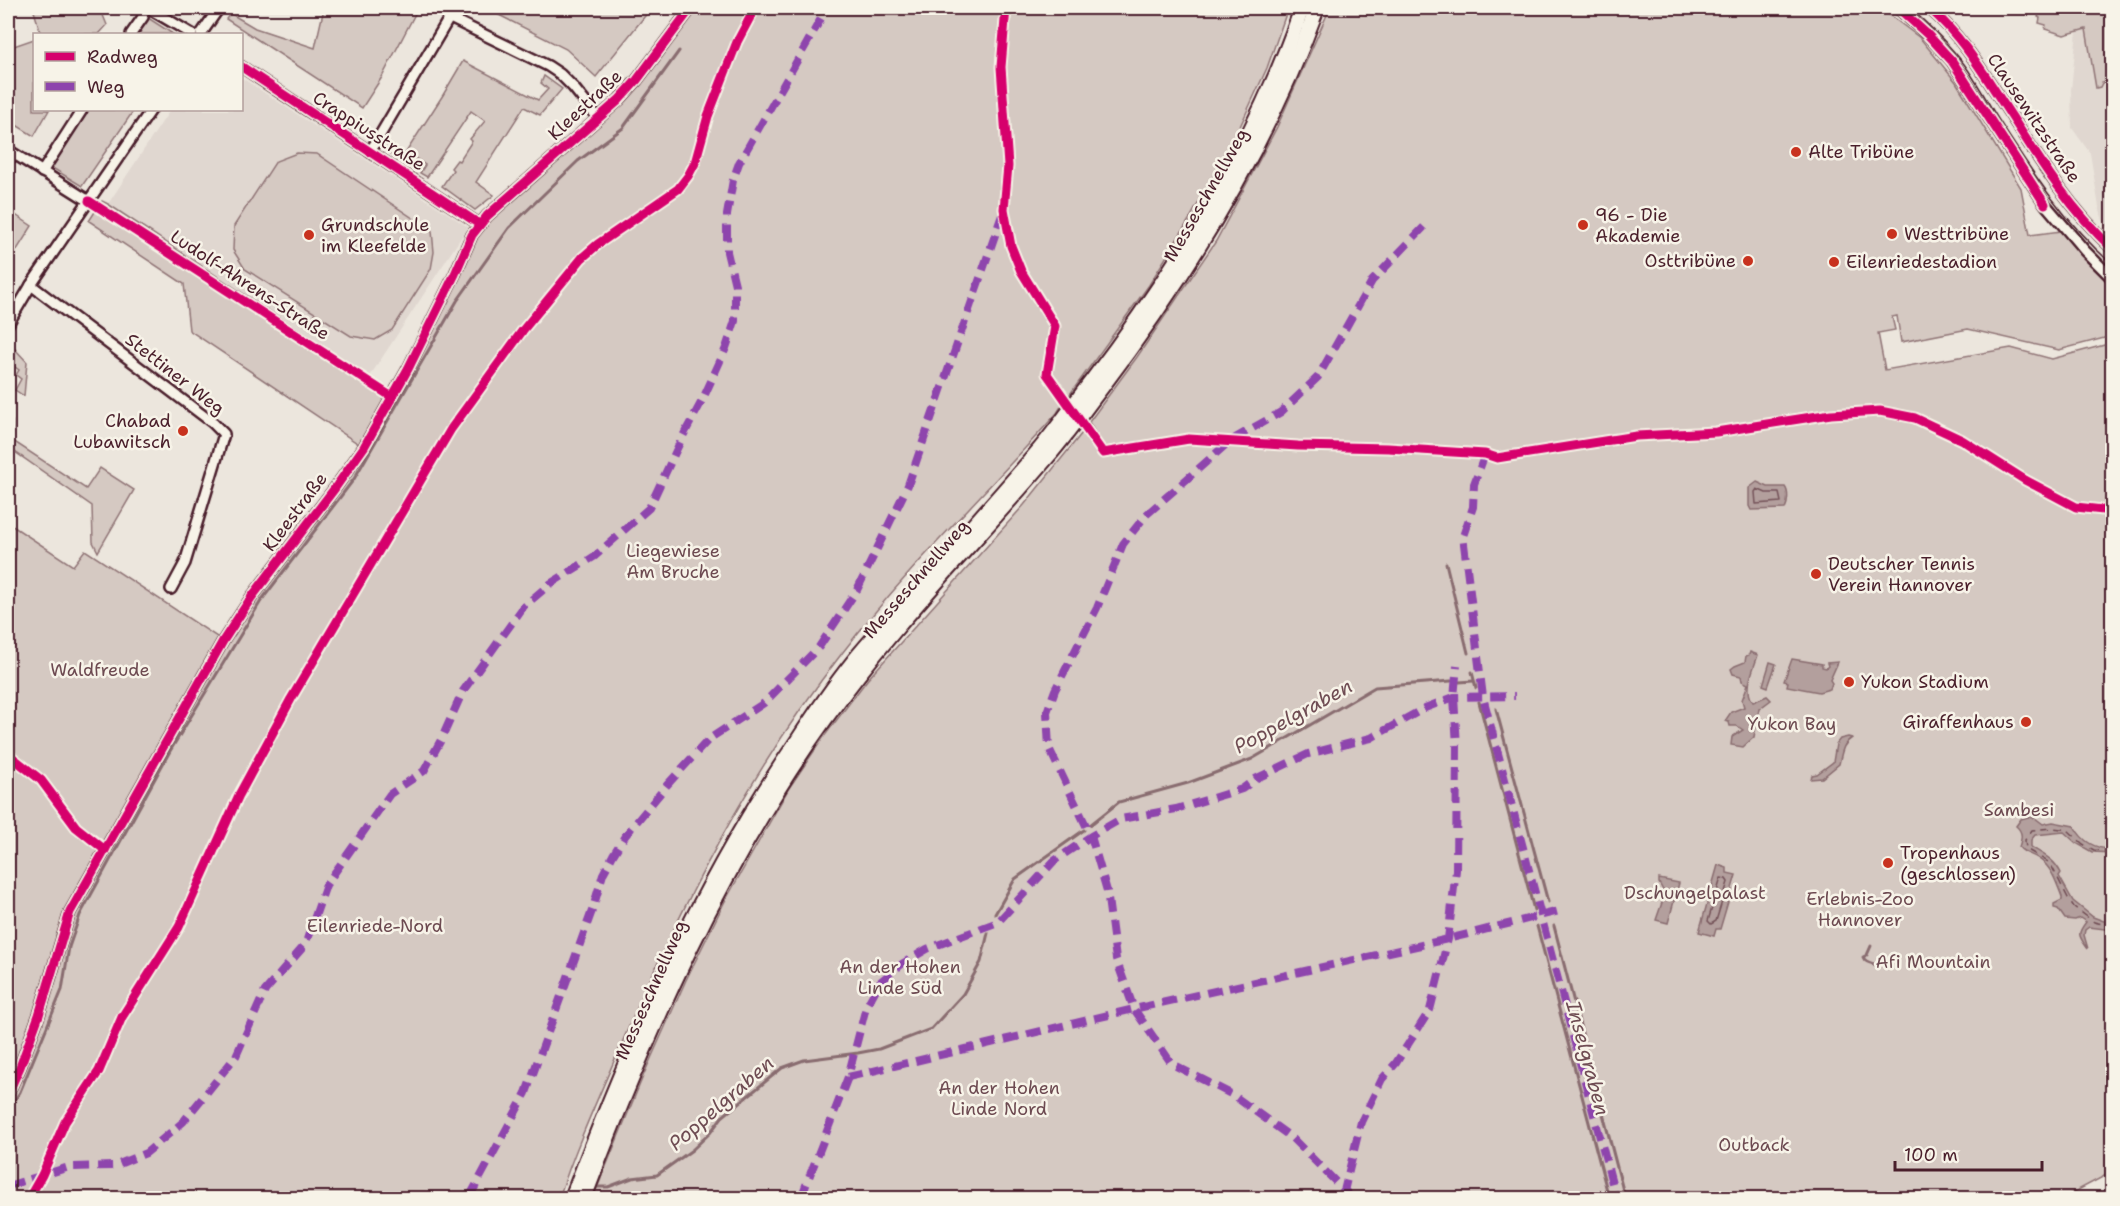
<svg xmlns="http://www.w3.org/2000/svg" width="2120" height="1206" viewBox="0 0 2120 1206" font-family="'Shantell Sans',sans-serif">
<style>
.built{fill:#e0d7d0}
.green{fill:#d5c9c2;stroke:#907476;stroke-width:1.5}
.water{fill:#b39f9d;stroke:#896c6f;stroke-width:1.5}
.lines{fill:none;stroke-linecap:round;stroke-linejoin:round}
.shore{stroke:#745259;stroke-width:1.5}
.stream{stroke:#896c6f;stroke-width:3}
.ferry{stroke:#6f4c53;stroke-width:1.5;stroke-dasharray:8 6;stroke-linecap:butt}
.minor-casing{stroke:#4a1f2b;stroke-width:14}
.highway-casing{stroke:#4a1f2b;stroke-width:18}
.minor{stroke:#f7f3e8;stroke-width:9}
.highway{stroke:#f7f3e8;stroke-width:14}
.tram{stroke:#4a1f2b;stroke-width:1.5}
.quiet{stroke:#8e44ad;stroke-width:8;stroke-dasharray:15 8;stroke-linecap:butt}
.cycleway-casing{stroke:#f7f3e8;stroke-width:13}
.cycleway{stroke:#d6006c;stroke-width:9}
.poi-dot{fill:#c8321e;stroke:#f7f3e8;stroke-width:2}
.labels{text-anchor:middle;stroke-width:5;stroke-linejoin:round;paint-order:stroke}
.street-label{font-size:18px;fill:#4a1f2b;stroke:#f7f3e8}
.poi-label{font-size:18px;fill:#4a1f2b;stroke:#f7f3e8;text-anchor:start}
.park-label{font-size:18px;fill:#6d4a51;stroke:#f7f3e8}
.water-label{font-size:20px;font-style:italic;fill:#6f4c53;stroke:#f7f3e8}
</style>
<rect width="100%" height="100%" fill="#ece6dd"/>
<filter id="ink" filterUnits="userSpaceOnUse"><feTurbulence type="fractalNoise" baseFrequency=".0167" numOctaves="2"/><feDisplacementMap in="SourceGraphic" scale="12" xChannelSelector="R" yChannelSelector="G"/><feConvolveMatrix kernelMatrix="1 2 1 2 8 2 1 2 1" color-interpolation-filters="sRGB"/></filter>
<g filter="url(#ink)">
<!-- built -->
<g class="built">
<polygon points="2112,25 2112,236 2103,221 2099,207 2090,153 2072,128 2071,90 2077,31"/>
<polygon points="242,78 468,227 370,376 108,204 170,110 242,110"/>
</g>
<!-- green -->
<g class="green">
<polygon points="33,8 100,8 107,25 99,34 41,34"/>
<polygon points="324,8 357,10 358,8 418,8 382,77 362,108 226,19 230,14 233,15 255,28 315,48"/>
<polygon points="487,8 636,8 649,11 596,77 566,49 495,13 486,9"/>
<path d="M691 8H1288L1267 68 1237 133 1189 220 1149 285 1068 397 1064 392 1059 397 1062 405 1057 413C986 493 908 567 843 652 750 770 680 908 621 1045 599 1096 576 1146 559 1198H8V523L73 566 85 550 223 641 363 447 189 330 184 284 89 221 102 201 108 204 394 393 472 235 619 100Z"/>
<polygon points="1330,8 1880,8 1920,38 1956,82 2021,188 2030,235 2061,231 2112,287 2112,336 2059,350 1968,329 1901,342 1897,316 1892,317 1895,330 1878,333 1885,370 2011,348 2052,359 2112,343 2112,1172 2063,1198 593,1198 644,1074 686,980 724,903 789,788 823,738 867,680 1024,505 1082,433 1099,453 1105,448 1089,422 1137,357 1216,241 1277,127"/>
<polygon points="2038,8 2112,8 2112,82 2102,83 2100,87 2096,88 2086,29 2064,35 2045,29 2046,25 2039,23 2040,18 2038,17 2040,13 2037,11"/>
<polygon points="145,16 173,34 134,34"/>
<polygon points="34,39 34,110 49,110 34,136 8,120 8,48"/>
<polygon points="463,61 538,100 548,89 541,83 544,76 562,89 540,115 524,107 476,182 494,195 475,210 442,186 453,170 451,168 457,160 459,161 472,141 470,139 485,121 471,111 427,177 420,173 425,165 415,158 410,166 383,149 393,146 405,154 443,95"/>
<polygon points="85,110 134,110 82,186 49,166"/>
<polygon points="297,153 317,154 432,231 434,252 431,269 392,330 375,340 351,336 245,269 233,250 234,226 276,161"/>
<polygon points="8,210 32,226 8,264"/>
<polygon points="15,349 27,362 24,396 15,390 21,379 16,375 19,370 8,362"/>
<polygon points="8,419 12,421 13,441 86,489 100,468 134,490 98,552 93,542 92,506 8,447"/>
</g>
<!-- water -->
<g class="water">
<path d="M1757 482 1768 487H1785C1789 492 1788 503 1785 509L1751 510 1749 506V488Z"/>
<path d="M1750 652 1758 655C1754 668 1743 689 1753 702L1767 696 1771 700 1759 709 1754 737 1743 747 1731 745 1732 737 1743 730 1737 726H1730L1729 722 1725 721 1731 712 1744 707 1742 700 1748 684 1742 681 1741 676 1733 674 1731 669 1735 666 1745 662 1746 656 1749 655Z"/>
<polygon points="1792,659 1822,664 1822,667 1826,668 1828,666 1827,663 1838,662 1830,680 1832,683 1830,689 1819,692 1787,686 1788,682 1784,681"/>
<polygon points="1770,662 1776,664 1768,687 1763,685"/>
<path d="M1848 737 1852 738C1842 744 1842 753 1839 764L1822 778 1811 779 1812 775 1817 774 1833 762 1836 744 1840 739Z"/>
<path d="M2028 817 2035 818 2043 824 2053 822 2074 826C2082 841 2095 849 2112 849V853L2092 852 2076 843 2064 832 2035 835 2031 840V847C2044 855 2054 859 2061 873L2059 876 2073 901 2093 917 2112 924V930L2089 927 2085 930 2084 935 2088 949C2079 936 2076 935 2086 922L2080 918 2075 920 2065 919 2058 909 2054 908V904L2062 900V897C2057 884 2052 867 2039 859 2032 854 2024 854 2019 847 2022 838 2023 832 2016 826L2021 819Z"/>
<polygon points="1718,865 1727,868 1727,873 1736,875 1720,929 1716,929 1714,936 1699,932"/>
<polygon points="1659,879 1679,883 1668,923 1656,920 1665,894 1659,883"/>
</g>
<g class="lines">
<!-- shore -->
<g class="shore">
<polygon points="1757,489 1766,493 1779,493 1781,502 1756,504 1755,492"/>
<polygon points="1721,878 1726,879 1728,882 1716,921 1711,924 1708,921"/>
</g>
<!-- stream -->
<g class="stream">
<polyline points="1446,563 1468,653"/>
<polyline points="1472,672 1476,688"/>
<polyline points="1459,682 1474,681"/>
<polyline points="1479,702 1534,910"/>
<polyline points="1496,709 1548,902"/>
<polyline points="1090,825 1119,802 1188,783 1252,759 1375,687 1451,681"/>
<polyline points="995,914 1015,879 1084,830"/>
<polyline points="1537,926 1609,1198"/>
<polyline points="1554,926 1625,1198"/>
<path d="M1871 946 1867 955 1863 957C1865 963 1872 963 1877 965"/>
<polyline points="8,1111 20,1092 62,990 69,947 80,915 170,751 261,601 354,479 457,301 509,228 578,161 623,128 679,51"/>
<polyline points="596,1187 608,1187 632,1178 657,1175 692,1150 710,1133 722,1117 782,1068 804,1060 858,1053 879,1049 931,1029 963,994 981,962 988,933"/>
<polyline points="511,1198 561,1192"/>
</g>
<!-- ferry -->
<polyline class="ferry" points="2112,851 2094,850 2083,844 2068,830 2053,828 2032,830 2025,840 2026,849 2050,863 2068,898 2074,907 2094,922 2112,926"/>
<!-- minor casing -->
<g class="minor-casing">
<g id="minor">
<polyline points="148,8 192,34"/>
<polyline points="1898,8 1928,35 1952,61 2045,204 2085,251 2112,278"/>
<path d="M1929 8C1964 38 1987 79 2012 117 2041 163 2072 211 2112 248"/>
<polyline points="450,18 548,66 560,74 573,87 598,118"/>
<polyline points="131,34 143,17 143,8"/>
<polyline points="201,34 219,8"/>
<polyline points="242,67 479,224"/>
<polyline points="8,150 89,201"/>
<polyline points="370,152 455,8"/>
<polyline points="42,172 82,110"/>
<polyline points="31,285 213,423 224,434 185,563 171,589"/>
<polyline points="8,324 31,285 151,110"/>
<polyline points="8,1093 20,1067 39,1015 70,912 223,641 251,598 335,488 364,447 408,369 455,274 472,235 487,216 619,100 637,80 691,8"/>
</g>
</g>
<!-- highway casing -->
<g class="highway-casing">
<g id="highway">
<path d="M572 1198C632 1039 700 884 796 743 814 715 833 687 853 662 869 642 887 623 904 603 950 552 996 501 1040 449 1058 428 1074 404 1091 382 1178 268 1255 144 1302 8"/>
<path d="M584 1198C648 1030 719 867 825 719 892 625 974 543 1049 455 1067 434 1084 410 1101 388 1189 272 1267 145 1317 8"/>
</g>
</g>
<!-- minor -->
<use href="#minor" class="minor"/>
<!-- highway -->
<use href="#highway" class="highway"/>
<!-- tram -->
<path class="tram" d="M1910 8C1929 25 1948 43 1964 64 1977 82 1987 101 1998 119 2031 171 2066 224 2112 264"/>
<!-- quiet -->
<g class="quiet">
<polyline points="1485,454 1474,484 1473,507 1463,536 1483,697 1616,1198"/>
<polyline points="848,1077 1134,1009 1448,939 1563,910"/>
<polyline points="8,1186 69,1167 114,1166 146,1153 183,1122 236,1056 265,991 305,945 326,885 390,794 424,771 442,738 463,691 524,606 550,584 595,556 649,508 682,438 702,401 726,348 735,321 735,285 727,252 727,215 733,180 739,163 827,8"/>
<polyline points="1343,1195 1361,1122 1382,1079 1396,1063 1430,1010 1448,939 1456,870 1457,746 1454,697 1457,666"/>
<polyline points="469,1198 526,1093 593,908 603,874 613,855 625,836 667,785 709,739 764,703 819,647 857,590 908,485 1002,215"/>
<polyline points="801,1198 848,1077 866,1007 880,982 902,964 927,949 998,922 1054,861 1091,836 1121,819 1176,809 1242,789 1257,778 1308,754 1371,738 1425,708 1454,697 1515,696"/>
<polyline points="1352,1198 1292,1138 1233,1095 1172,1064 1134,1009 1116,959 1107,891 1091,836 1049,748 1047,712 1055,690 1097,608 1123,544 1146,515 1230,441 1281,412 1318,377 1372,281 1424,227"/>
</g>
<!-- cycleway casing -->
<g class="cycleway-casing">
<g id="cycleway">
<polyline points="1006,8 1001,67 1008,166 1004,209 1011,246 1021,271 1055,326 1047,374 1103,453 1189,439 1298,446 1388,448 1485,454 1497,458 1636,436 1716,432 1831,414 1880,411 1915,418 1962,440 2025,480 2076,507 2112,511"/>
<polyline points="1898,8 1928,35 1952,61 2045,204"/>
<path d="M1929 8C1964 38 1987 79 2012 117 2041 163 2072 211 2112 248"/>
<polyline points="242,67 479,224"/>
<polyline points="89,201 392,397"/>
<polyline points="8,754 41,780 76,827 105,850"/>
<polyline points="8,1093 20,1067 39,1015 70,912 223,641 251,598 335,488 364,447 408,369 455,274 472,235 487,216 619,100 637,80 691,8"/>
<polyline points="29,1198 42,1175 65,1122 99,1071 122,1017 179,927 239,795 291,699 451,429 523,330 582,258 598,244 678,189 688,176 695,163 708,116 737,42 755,8"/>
</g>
</g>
<!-- cycleway -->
<use href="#cycleway" class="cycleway"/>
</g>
</g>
<!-- markers -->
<g class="poi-dot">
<circle cx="1796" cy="152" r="6"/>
<circle cx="1583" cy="225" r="6"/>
<circle cx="1892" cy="234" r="6"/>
<circle cx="309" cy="235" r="6"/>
<circle cx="1748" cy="261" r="6"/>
<circle cx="1834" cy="262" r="6"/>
<circle cx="183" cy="431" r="6"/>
<circle cx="1816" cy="574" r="6"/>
<circle cx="1849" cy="682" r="6"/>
<circle cx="2026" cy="722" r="6"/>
<circle cx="1888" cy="863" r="6"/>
</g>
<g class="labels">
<!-- street labels -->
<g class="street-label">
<text transform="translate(585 105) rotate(-43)" y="6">Kleestraße</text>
<text transform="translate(2034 118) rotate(56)" y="6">Clausewitzstraße</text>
<text transform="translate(369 131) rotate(33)" y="6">Crappiusstraße</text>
<text transform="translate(1206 195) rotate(-60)" y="6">Messeschnellweg</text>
<text transform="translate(250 285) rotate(33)" y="6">Ludolf-Ahrens-Straße</text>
<text transform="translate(175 374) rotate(38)" y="6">Stettiner Weg</text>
<text transform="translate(295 512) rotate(-53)" y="6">Kleestraße</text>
<text transform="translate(916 579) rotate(-49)" y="6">Messeschnellweg</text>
<text transform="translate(651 990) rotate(-66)" y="6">Messeschnellweg</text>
</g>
<!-- poi labels -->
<g class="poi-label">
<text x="1808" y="158">Alte Tribüne</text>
<text x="1595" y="221">96 - Die<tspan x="1595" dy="21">Akademie</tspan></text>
<text x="321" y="231">Grundschule<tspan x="321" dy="21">im Kleefelde</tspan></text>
<text x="1904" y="240">Westtribüne</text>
<text x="1736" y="267" text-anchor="end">Osttribüne</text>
<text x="1846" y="268">Eilenriedestadion</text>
<text x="171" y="427" text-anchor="end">Chabad<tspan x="171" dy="21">Lubawitsch</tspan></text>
<text x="1828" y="570">Deutscher Tennis<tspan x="1828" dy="21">Verein Hannover</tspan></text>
<text x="1861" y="688">Yukon Stadium</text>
<text x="2014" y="728" text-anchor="end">Giraffenhaus</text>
<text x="1900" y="859">Tropenhaus<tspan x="1900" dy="21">(geschlossen)</tspan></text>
</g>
<!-- park labels -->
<g class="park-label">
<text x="673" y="557">Liegewiese<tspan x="673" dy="21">Am Bruche</tspan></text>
<text x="100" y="676">Waldfreude</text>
<text x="1792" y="730">Yukon Bay</text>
<text x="2019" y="816">Sambesi</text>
<text x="1695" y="899">Dschungelpalast</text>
<text x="1860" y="905">Erlebnis-Zoo<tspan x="1860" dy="21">Hannover</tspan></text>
<text x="375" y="932">Eilenriede-Nord</text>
<text x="1933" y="968">Afi Mountain</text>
<text x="900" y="973">An der Hohen<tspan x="900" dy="21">Linde Süd</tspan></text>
<text x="999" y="1094">An der Hohen<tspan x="999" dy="21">Linde Nord</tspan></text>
<text x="1754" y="1151">Outback</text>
</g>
<!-- water labels -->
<g class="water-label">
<text transform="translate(1293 716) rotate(-29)" y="7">Poppelgraben</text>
<text transform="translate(1588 1058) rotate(75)" y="7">Inselgraben</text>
<text transform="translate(721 1103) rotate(-41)" y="7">Poppelgraben</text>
</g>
</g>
<!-- margin -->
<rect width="2120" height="1206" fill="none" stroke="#f7f3e8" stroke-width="30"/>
<rect x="15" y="15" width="2090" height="1176" fill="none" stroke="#4a1f2b" stroke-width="2" filter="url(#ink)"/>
<!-- legend -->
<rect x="33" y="33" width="210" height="78" fill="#f7f3e8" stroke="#b29e9c" stroke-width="1.5"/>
<rect x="45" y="52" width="30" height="9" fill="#d6006c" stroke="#b29e9c" stroke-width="1.5"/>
<text x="87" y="63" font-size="18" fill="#4a1f2b">Radweg</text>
<rect x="45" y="82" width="30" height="9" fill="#8e44ad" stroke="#b29e9c" stroke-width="1.5"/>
<text x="87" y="93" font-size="18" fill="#4a1f2b">Weg</text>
<!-- scale -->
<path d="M1895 1161v9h147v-9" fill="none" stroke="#4a1f2b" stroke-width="3"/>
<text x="1904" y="1161" font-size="18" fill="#4a1f2b" stroke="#f7f3e8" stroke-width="4.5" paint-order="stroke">100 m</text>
</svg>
